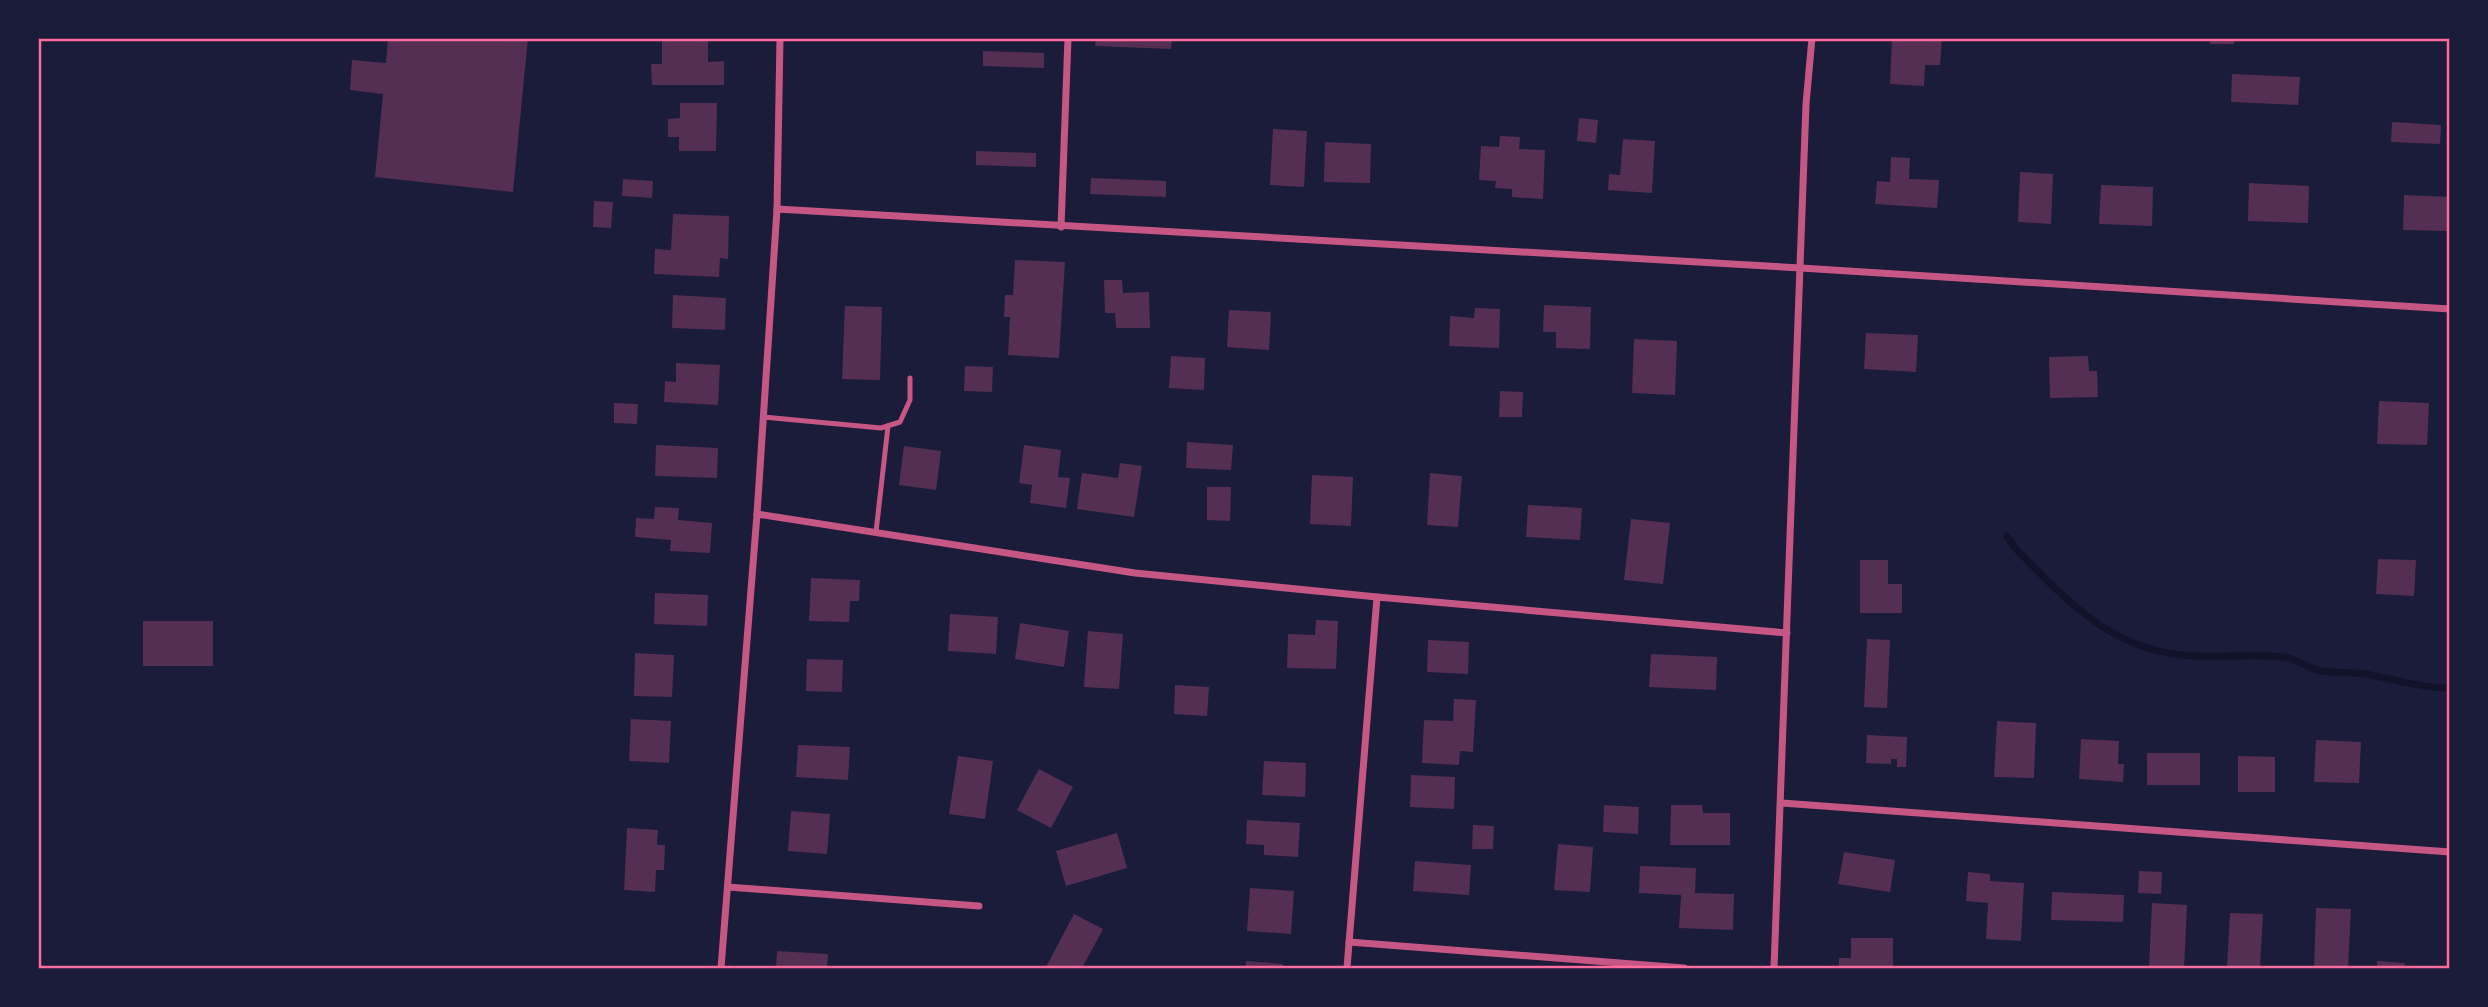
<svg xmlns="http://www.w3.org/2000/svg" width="2488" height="1007" viewBox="0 0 2488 1007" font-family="Arial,sans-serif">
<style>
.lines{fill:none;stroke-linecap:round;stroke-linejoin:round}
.stream{stroke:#12122b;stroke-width:7}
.building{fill:#542f53}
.service{stroke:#c65784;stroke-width:5}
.minor{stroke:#c65784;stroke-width:7}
.neatline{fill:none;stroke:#ff6b9d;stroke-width:2.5}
</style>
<rect width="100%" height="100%" fill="#1b1b3a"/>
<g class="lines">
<!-- stream -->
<path class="stream" d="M2007 536 2014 547C2063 596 2106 647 2181 655 2214 659 2250 653 2282 657 2294 658 2306 666 2317 670 2332 674 2350 671 2365 674 2394 679 2420 688 2450 688"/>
</g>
<!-- building -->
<g class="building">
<polygon points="388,38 528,38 513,192 375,177 383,94 350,90 352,60 386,63"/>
<polygon points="1096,38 1172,38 1171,49 1095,46"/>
<polygon points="1892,38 1942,38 1940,65 1925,65 1924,86 1890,84"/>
<rect x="2210" y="38" width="24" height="6"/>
<polygon points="662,41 708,41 708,62 724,61 724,85 652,85 651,64 662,64"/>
<polygon points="983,51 1044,53 1044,68 983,66"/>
<polygon points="2232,74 2300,77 2298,105 2231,102"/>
<polygon points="680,103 717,103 716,151 679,151 679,137 668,137 668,119 680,118"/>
<polygon points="1579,118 1598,120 1596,143 1577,141"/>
<polygon points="2392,122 2441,125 2440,144 2391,142"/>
<polygon points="1273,129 1307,131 1304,187 1270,185"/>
<polygon points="1500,136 1520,137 1519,149 1545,150 1543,199 1512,197 1512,189 1495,188 1496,181 1479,180 1481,146 1499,147"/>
<polygon points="1623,139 1655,141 1652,193 1608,190 1609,174 1620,175"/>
<polygon points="1325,142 1371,144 1370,183 1324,182"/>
<polygon points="976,151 1036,153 1036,167 976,165"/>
<polygon points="1891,157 1910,158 1909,179 1939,180 1937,208 1875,204 1877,181 1890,182"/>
<polygon points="2020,172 2053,174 2051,224 2018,222"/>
<polygon points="1091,178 1166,181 1166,197 1090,194"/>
<polygon points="623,179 653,181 652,198 622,196"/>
<polygon points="2249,183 2309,186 2308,223 2248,221"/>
<polygon points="2101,185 2153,187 2152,226 2099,224"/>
<polygon points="2404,195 2450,197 2450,231 2403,230"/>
<polygon points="594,201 613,202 611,228 593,227"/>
<polygon points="673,214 729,216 728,259 720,258 719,277 654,274 655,249 671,250"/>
<polygon points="1015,260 1065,262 1059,358 1008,355 1010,317 1004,317 1005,295 1013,295"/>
<polygon points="1104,280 1122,280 1123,293 1149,292 1150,328 1116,328 1115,313 1105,313"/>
<polygon points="673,295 726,298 725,330 672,328"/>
<polygon points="1544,305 1591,307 1590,349 1556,348 1556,332 1543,332"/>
<polygon points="845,306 882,307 880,380 842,379"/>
<polygon points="1475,308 1500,309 1499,348 1449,346 1450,316 1474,318"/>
<polygon points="1229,310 1271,312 1269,350 1227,347"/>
<polygon points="1866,333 1918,335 1916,372 1864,369"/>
<polygon points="1634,339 1677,341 1675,395 1632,393"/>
<polygon points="1171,356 1205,358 1204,390 1169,388"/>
<polygon points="2088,356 2089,371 2097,371 2098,397 2050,398 2049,357"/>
<polygon points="676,363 720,365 718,405 664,402 665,381 676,382"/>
<polygon points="965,366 993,367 992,392 964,391"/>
<polygon points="1500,391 1523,392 1522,417 1499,417"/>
<polygon points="2379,401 2429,403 2427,445 2377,444"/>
<polygon points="614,403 638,404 637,424 614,423"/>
<polygon points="1187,442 1233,445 1231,470 1186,468"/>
<polygon points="656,445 718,448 717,478 655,476"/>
<polygon points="1024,445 1061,450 1058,477 1070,478 1066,508 1030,503 1032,485 1019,483"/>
<polygon points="904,446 941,451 936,490 899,485"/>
<polygon points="1120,463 1142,466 1134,517 1077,509 1082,473 1118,478"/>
<polygon points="1430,473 1462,476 1458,527 1427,525"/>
<polygon points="1312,475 1353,477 1351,526 1310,524"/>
<polygon points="1207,487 1231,487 1230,521 1207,520"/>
<polygon points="1528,505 1582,508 1580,540 1526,537"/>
<polygon points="655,507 679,508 678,520 712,523 710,553 670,551 671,540 635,537 636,518 654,519"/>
<polygon points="1631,519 1670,523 1663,584 1624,580"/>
<polygon points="2378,559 2416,560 2414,596 2376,594"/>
<polygon points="1860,560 1888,560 1888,584 1902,584 1902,613 1860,613"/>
<polygon points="811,578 860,580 859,601 850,601 849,622 809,621"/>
<polygon points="655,593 708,595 707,626 654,624"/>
<polygon points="950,614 998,617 996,654 948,651"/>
<polygon points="1316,620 1338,621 1336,669 1287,668 1288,634 1315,635"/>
<rect x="143" y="621" width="70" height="45"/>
<polygon points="1020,623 1069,631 1064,667 1015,659"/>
<polygon points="1088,631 1123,634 1119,689 1084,687"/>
<polygon points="1867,639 1890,640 1887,708 1864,707"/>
<polygon points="1428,640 1469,642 1468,674 1427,672"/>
<polygon points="635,653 674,655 672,697 634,696"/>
<polygon points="1651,654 1717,657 1716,690 1649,687"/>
<polygon points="807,659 843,660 842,692 806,691"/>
<polygon points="1175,685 1209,687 1207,716 1174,714"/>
<polygon points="1454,699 1476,700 1473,752 1460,751 1459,765 1422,763 1424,720 1453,721"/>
<polygon points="631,719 671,721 669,763 629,761"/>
<polygon points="1997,721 2036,723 2034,778 1994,777"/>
<polygon points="1867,735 1907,737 1906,767 1897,767 1897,759 1891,759 1891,764 1866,763"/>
<polygon points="2081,739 2119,741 2118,764 2124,764 2123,782 2079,779"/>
<polygon points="2316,740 2361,742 2359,783 2314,782"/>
<polygon points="798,745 850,747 848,780 796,777"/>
<rect x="2147" y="753" width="53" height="32"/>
<polygon points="958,756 993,761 985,819 949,814"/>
<polygon points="2238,756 2275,757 2275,792 2238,792"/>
<polygon points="1264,761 1306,763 1305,797 1262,795"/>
<polygon points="1039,769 1073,787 1051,828 1017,810"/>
<polygon points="1411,775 1455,777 1454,809 1410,807"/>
<polygon points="1604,805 1639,807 1638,834 1603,832"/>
<polygon points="1671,805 1702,805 1703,813 1730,813 1730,845 1670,845"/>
<polygon points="791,811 830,814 827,854 788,851"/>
<polygon points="1247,820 1300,823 1298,857 1264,855 1264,845 1246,844"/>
<polygon points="1473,825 1494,826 1493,849 1472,849"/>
<polygon points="627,828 658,830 657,845 665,845 664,870 656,870 655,892 624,890"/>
<polygon points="1117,833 1127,868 1066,886 1056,851"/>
<polygon points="1558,844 1593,847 1590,892 1554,890"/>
<polygon points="1844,852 1895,860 1890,892 1838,884"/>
<polygon points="1415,861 1471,865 1469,895 1413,891"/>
<polygon points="1640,866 1696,868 1695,893 1734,894 1733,930 1679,928 1681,895 1639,893"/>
<polygon points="2139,871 2162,872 2161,894 2138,893"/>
<polygon points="1968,872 1990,874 1990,881 2024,883 2021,941 1986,939 1988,903 1966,901"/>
<polygon points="1250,888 1294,891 1291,934 1247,931"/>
<polygon points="2052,892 2124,895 2123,922 2051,920"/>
<polygon points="2152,903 2187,905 2184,968 2149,968"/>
<polygon points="2316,908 2351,909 2348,968 2314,968"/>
<polygon points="2230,913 2263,914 2260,968 2227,968"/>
<polygon points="1074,914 1103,929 1082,968 1049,968 1046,967"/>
<polygon points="1851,938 1893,938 1893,968 1839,968 1839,958 1851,958"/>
<polygon points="777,951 828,954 827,968 776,968"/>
<polygon points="1246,961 1283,964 1283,968 1245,968"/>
<polygon points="2377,961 2405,963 2404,968 2377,968"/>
</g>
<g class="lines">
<!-- service -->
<g class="service">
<polyline points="763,417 881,428 900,422 910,400 910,378"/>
<polyline points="876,532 888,426"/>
</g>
<!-- minor -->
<g class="minor">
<polyline points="777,209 1801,268 2450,309"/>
<polyline points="1061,227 1068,38"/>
<polyline points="757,514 1135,573 1377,597 1787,633"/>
<polyline points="1782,803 2450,852"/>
<polyline points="728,887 979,906"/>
<polyline points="1349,942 1684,968"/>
<polyline points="721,968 757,514 777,209 780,38"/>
<polyline points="1347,968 1377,597"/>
<polyline points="1774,968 1806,104 1812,38"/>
</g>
</g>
<!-- border -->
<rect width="2488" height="1007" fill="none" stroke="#1b1b3a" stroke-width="80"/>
<rect x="40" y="40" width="2408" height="927" class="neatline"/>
</svg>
